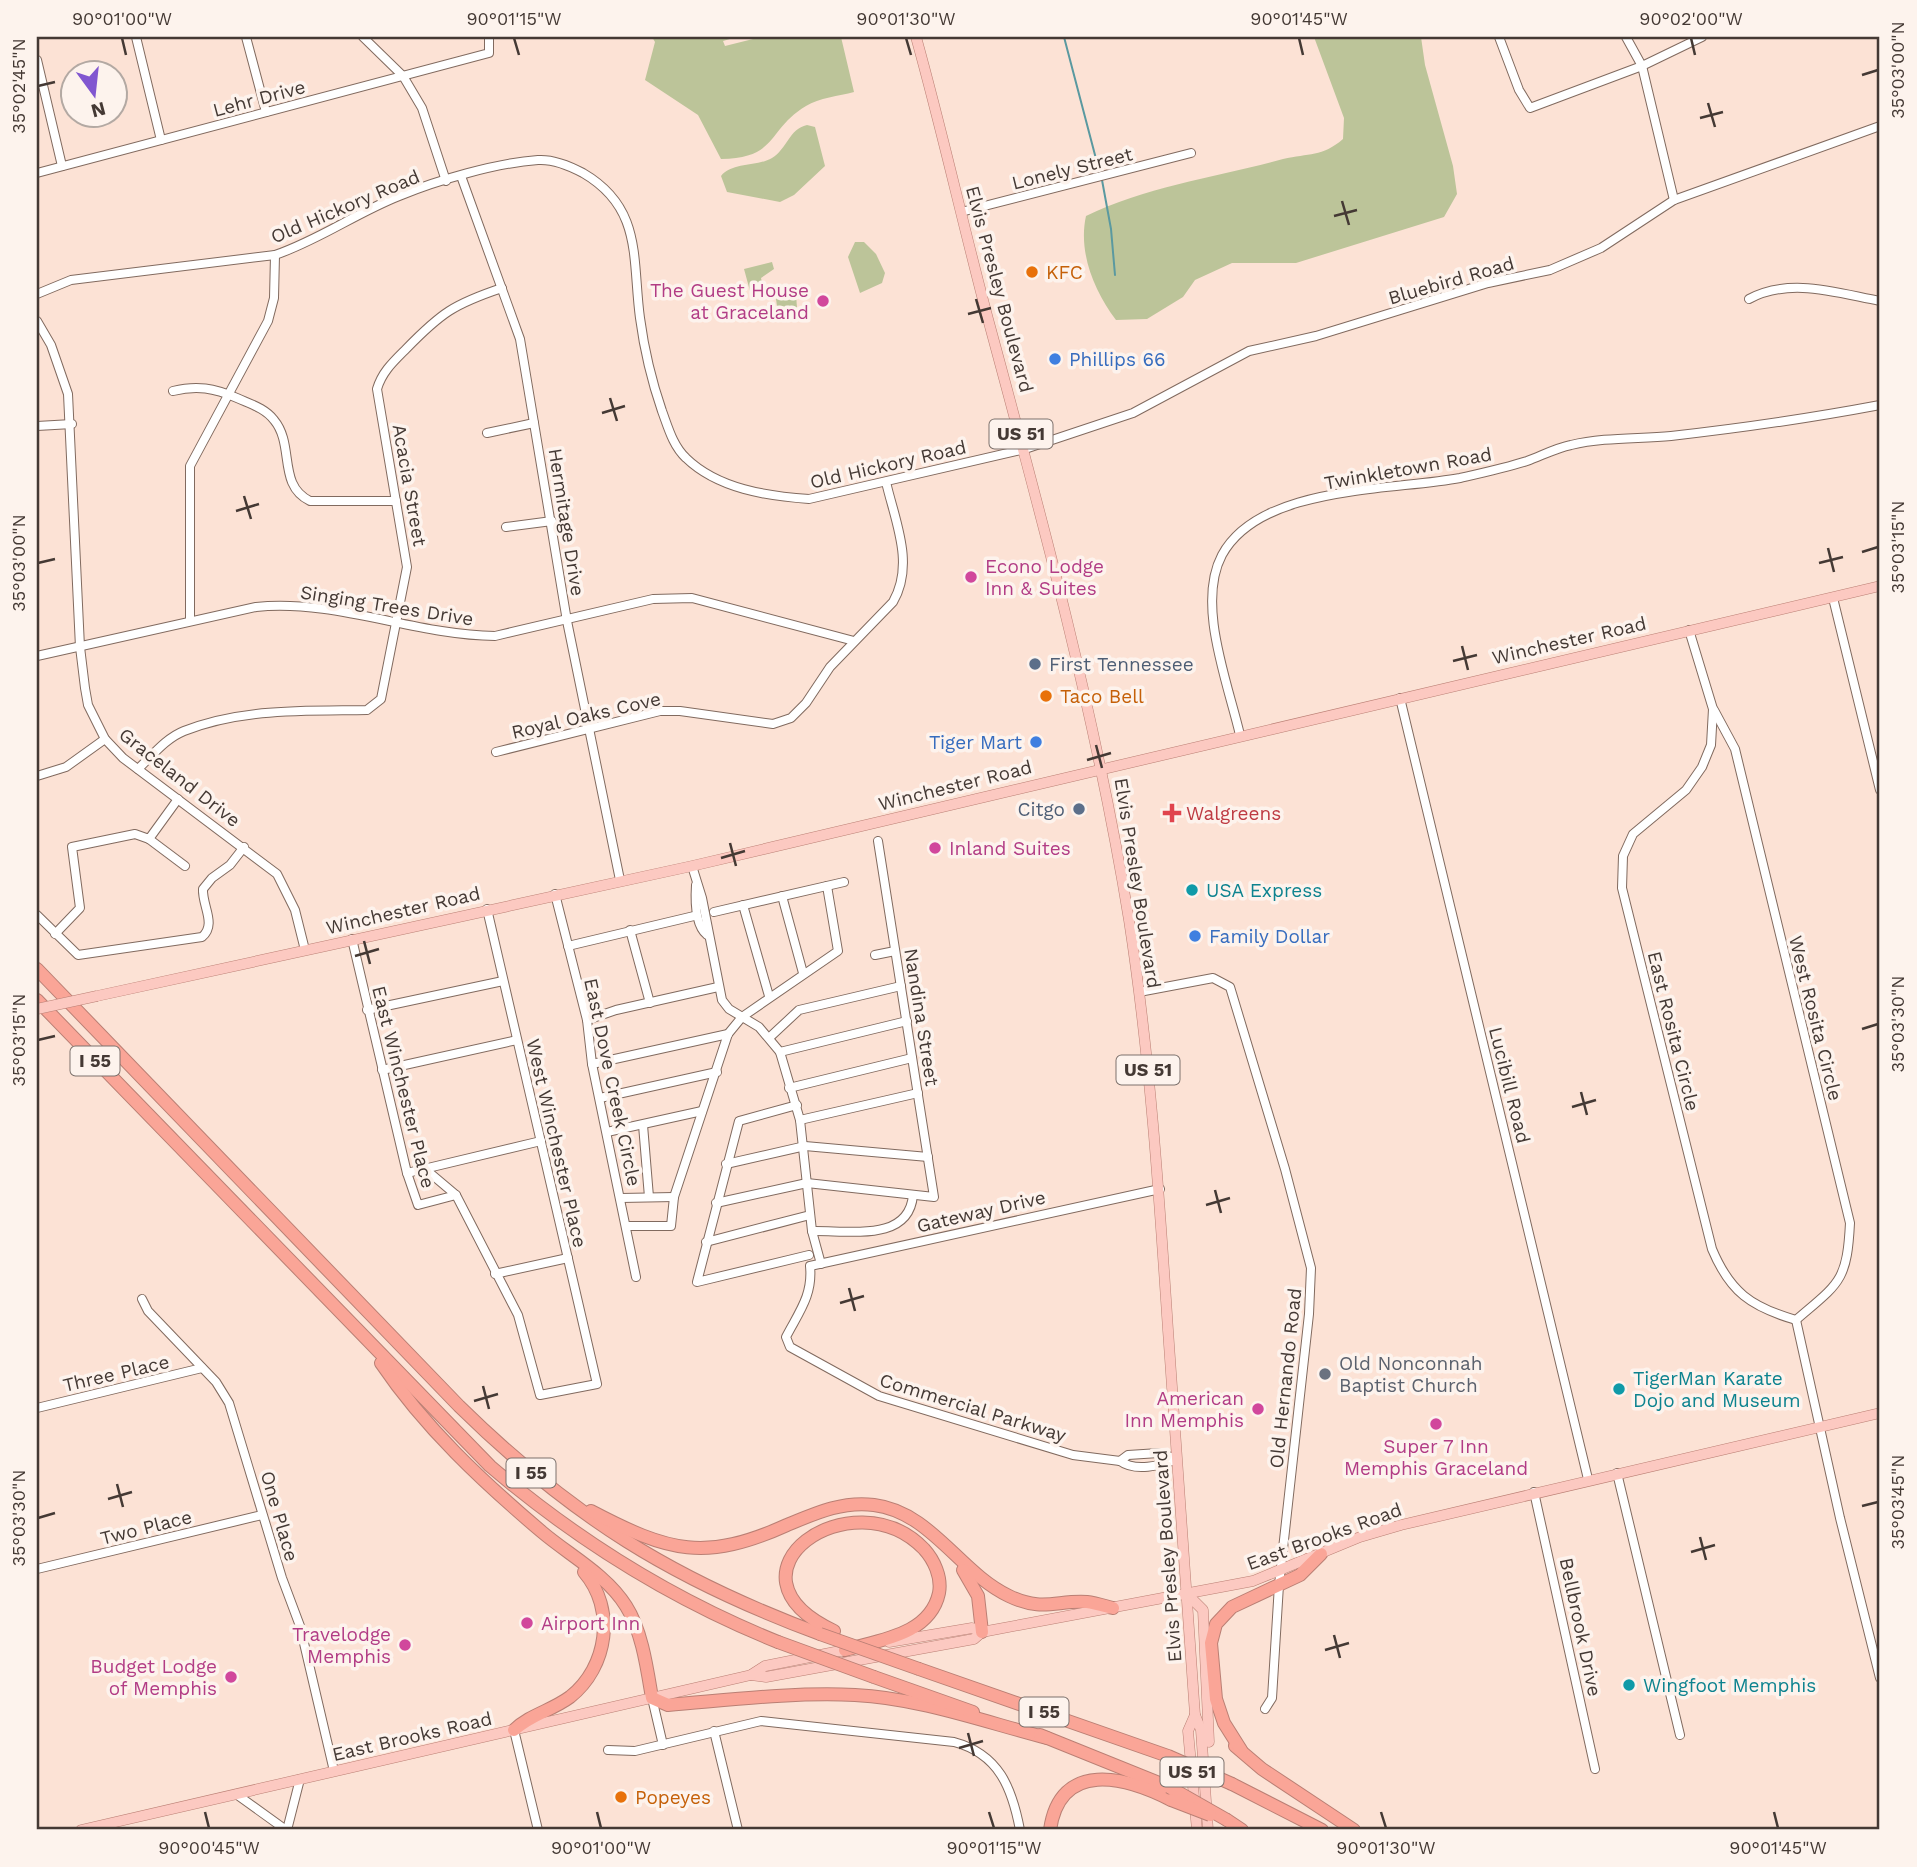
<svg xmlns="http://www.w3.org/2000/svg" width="1917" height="1867" viewBox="0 0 1917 1867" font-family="'Work Sans',sans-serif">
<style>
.green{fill:#bcc499}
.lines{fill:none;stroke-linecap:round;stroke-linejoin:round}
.stream{stroke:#5a99a0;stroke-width:2}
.minor-casing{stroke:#816a5f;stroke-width:10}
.major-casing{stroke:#ba7f74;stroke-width:11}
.highway-casing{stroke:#ba7f74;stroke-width:14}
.minor{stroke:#fff;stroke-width:8}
.major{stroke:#fcc9c1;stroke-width:10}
.highway{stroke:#faa597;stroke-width:12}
.major-bridge-casing{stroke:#ba7f74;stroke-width:11;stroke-linecap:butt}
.highway-bridge-casing{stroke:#ba7f74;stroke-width:14;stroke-linecap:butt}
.major-bridge{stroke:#fcc9c1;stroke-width:10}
.highway-bridge{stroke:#faa597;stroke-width:12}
.ticks{fill:none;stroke:#443934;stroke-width:2.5}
.food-dot{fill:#e8710a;stroke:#fdf3ed;stroke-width:2.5}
.hotel-dot{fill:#d1479c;stroke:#fdf3ed;stroke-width:2.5}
.shop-dot{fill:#3f7fe0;stroke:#fdf3ed;stroke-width:2.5}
.service-dot{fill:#5c6f8a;stroke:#fdf3ed;stroke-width:2.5}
.health-dot{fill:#e0444e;stroke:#fdf3ed;stroke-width:2.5}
.culture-dot{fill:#0f9aa8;stroke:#fdf3ed;stroke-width:2.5}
.worship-dot{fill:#6b7280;stroke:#fdf3ed;stroke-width:2.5}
.labels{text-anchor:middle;stroke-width:7;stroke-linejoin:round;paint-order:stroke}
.shield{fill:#fdf3ed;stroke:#7c716c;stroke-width:2}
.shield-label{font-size:18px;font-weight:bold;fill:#443934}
.street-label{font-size:19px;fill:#443934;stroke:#fdf3ed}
.food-label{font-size:19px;fill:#c56008;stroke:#fdf3ed;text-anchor:start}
.hotel-label{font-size:19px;fill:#b23c85;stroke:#fdf3ed;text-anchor:end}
.shop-label{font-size:19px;fill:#366cbe;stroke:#fdf3ed;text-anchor:start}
.service-label{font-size:19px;fill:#4e5e75;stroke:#fdf3ed;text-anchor:start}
.health-label{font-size:19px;fill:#be3a42;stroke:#fdf3ed;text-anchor:start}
.culture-label{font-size:19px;fill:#0d838f;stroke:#fdf3ed;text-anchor:start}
.worship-label{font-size:19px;fill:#5b616d;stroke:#fdf3ed;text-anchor:start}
.neatline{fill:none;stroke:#443934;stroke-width:2.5}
.ticks-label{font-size:18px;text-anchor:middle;fill:#443934}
</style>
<rect width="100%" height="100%" fill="#fce2d5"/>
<!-- green -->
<g class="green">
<path d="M652 37H737L723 41 725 46 761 37H841L854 92C839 96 819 98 806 106 767 129 779 158 721 159L698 115 645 80 655 42Z"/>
<path d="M1314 37H1421L1425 65 1453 166 1457 194 1444 217 1296 263H1232L1195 280 1183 297 1147 319 1116 320C1094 291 1078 252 1086 216 1147 186 1218 177 1283 159 1309 153 1322 157 1343 139L1344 118Z"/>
<path d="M807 125 815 127 825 166 794 195 780 202 727 192 721 176C733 162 756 167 772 158 787 149 789 129 807 125Z"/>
<polygon points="855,242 864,242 876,254 885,273 882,283 860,293 848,257"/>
<polygon points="772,262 774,269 761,278 763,287 750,291 744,269"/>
<polygon points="781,284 790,285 796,294 797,308 792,313 785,313 777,306 775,292"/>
</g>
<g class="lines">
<!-- stream -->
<g class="stream">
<polyline points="1064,37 1100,174"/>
<polyline points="1102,180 1111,229 1115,275"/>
</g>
<!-- minor casing -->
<g class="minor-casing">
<g id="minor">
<polyline points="136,37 161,140"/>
<polyline points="246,37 266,112"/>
<polyline points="363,37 403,76 422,108 446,181"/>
<polyline points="1499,37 1519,90 1530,108 1642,66 1702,37"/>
<polyline points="1626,37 1642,66 1674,200"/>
<polyline points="37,60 62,166"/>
<polyline points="37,173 489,53 489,37"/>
<polyline points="461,176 520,339 567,621 620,880"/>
<polyline points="961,212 1191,153"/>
<path d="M37 294 71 280 275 255C319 240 356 213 399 196 438 180 496 163 538 160 554 159 570 166 583 173 643 208 632 259 640 318 644 348 652 382 662 411 668 427 673 446 686 458 718 489 767 496 809 499L1025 449 1133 413 1249 351 1316 336 1488 283 1550 270 1601 248 1674 200 1880 126"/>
<path d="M1749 299C1790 277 1837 293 1880 301"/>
<polyline points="37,321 51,345 68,394 80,647 85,688 88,705 105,739 123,758 277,874 295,910 305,950"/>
<path d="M173 391C197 385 214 388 237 398 250 404 265 408 274 420 295 445 277 485 310 501H396"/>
<polyline points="37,426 72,424"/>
<polyline points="487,433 534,423"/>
<polyline points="506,527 552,521"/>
<polyline points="1833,598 1880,790"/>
<polyline points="190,621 190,466 268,321 274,298 275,255"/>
<path d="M1689 630 1713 709 1711 745 1702 767 1686 790 1633 834 1623 856 1622 888 1712 1249C1730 1292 1751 1307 1796 1320"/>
<path d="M37 656 256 607C337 599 414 635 495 636L653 599 692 598 854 641"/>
<polyline points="1400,698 1588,1479"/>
<path d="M1714 710 1735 749 1850 1223C1847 1282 1839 1283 1796 1320"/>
<path d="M1240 735C1228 683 1196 604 1222 555 1260 485 1391 491 1460 478 1482 473 1505 468 1527 461 1541 456 1556 448 1571 445 1604 437 1638 439 1671 436 1742 428 1811 418 1880 405"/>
<path d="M496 752 660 711H680L773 724 791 718 806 703 830 667 893 602C915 564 895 521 886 482"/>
<path d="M138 769C152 756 166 738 184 731 242 708 306 711 367 710L381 699 407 567 377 389C382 372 393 362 406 349 441 313 454 304 502 288"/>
<polyline points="37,776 66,767 105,739"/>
<polyline points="149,839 185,866"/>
<polyline points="692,866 702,898 722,1000 729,1009 759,1027 780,1052 800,1120 812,1231 821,1264"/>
<path d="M696 885C695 900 695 925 707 935"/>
<polyline points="555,894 587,1020 592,1064 636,1277"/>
<polyline points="782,896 803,973"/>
<polyline points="743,905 769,996"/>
<polyline points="714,912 844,882"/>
<path d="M37 915 78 955 202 937C217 924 202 906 203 889L212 878 230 865 244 847"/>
<polyline points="630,930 650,1003"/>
<polyline points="55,934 80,908 72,847 135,834 149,839 178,799"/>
<polyline points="352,939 407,1173 418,1205 456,1195"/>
<polyline points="568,946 694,916"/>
<polyline points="875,955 895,951"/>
<polyline points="1139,992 1213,978 1230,987 1285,1169 1311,1268 1309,1314 1279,1585 1272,1698 1265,1709"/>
<polyline points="367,1010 503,981"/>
<polyline points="587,1020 616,1010 718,987"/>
<polyline points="770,1037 799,1010 901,986"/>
<polyline points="780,1052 907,1021"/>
<polyline points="592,1064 728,1034"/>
<polyline points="382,1070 517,1040"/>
<polyline points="789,1088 912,1058"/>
<polyline points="600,1098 717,1072"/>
<polyline points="797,1105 739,1121 697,1282 809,1255"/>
<polyline points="800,1120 918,1093"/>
<polyline points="643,1125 649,1197"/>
<polyline points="607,1132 702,1111"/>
<polyline points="726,1164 805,1146 928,1157"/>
<polyline points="424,1168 456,1195 518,1315 540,1395 597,1384 487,909"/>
<polyline points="407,1173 541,1141"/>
<polyline points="621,1198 674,1197"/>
<polyline points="716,1203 807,1183 934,1197 878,841"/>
<polyline points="626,1226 671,1226 674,1197 728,1034 742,1017 838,951 827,886"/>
<path d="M812 1231C848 1230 909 1243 913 1195"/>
<polyline points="706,1242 810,1215"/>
<polyline points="495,1274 568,1258"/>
<polyline points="142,1299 148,1311 216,1382 229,1403 282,1578 300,1626 334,1771"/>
<polyline points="1796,1320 1840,1518 1880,1678"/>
<polyline points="37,1408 202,1368"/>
<path d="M1159 1453 1177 1459C1160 1466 1135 1472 1120 1461L1128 1455Z"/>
<path d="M1120 1461 1073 1455 879 1396 790 1347 786 1337C799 1312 813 1295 810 1266L1160 1189"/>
<polyline points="1617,1473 1680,1735"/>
<polyline points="1534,1492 1595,1769"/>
<polyline points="37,1569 262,1515"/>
<polyline points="652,1698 663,1745"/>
<polyline points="514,1730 538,1830"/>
<polyline points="714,1731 738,1830"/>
<path d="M608 1750 635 1751 761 1721 954 1742C999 1754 1012 1788 1020 1830"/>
<polyline points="236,1794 286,1830"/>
<polyline points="287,1830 300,1779"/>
</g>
</g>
<!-- major casing -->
<g class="major-casing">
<g id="major">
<path d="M916 37C942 130 963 225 988 319 1042 518 1096 717 1129 920 1150 1056 1159 1193 1168 1330 1177 1458 1187 1586 1195 1715L1201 1730 1208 1830"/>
<polyline points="97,996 692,866 1880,586"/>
<polyline points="1188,1595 1203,1610 1209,1742"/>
<polyline points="889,1642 972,1628 982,1632"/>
<polyline points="751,1675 766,1677 974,1639 982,1632 1253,1581 1360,1537 1401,1525 1880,1413"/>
<polyline points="1195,1715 1188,1731 1197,1830"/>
<polyline points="81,1830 751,1675 765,1666 850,1649"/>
</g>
</g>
<!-- highway casing -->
<g class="highway-casing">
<g id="highway">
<path d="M37 969 459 1406C572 1517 672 1579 820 1634"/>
<path d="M37 1000 490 1466C578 1541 671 1599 778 1642"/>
<path d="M381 1363C425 1428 483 1482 542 1532 569 1555 607 1575 626 1606 642 1631 647 1668 652 1698L668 1705C730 1700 793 1692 855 1695 919 1698 985 1722 1047 1738"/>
<path d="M591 1511C669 1552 705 1562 787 1525 816 1513 842 1501 874 1505 931 1512 960 1573 1009 1596 1042 1612 1057 1600 1087 1602 1095 1603 1105 1606 1113 1608"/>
<polyline points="963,1570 978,1596 982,1632"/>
<path d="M834 1631C711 1573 853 1475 924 1549 934 1560 942 1577 939 1593 930 1635 879 1640 845 1650"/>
<polyline points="919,1669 1168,1756"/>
<polyline points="874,1677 973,1712"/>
<path d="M514 1730C531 1714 551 1711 570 1697 608 1667 616 1609 584 1572"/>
<polyline points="1040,1735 1169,1787"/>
<polyline points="1235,1746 1262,1769 1354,1830"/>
<polyline points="1241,1750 1224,1723 1216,1699 1211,1643 1216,1624 1232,1607 1300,1575 1321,1554"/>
<polyline points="1232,1784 1322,1830"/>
<polyline points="1227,1820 1242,1830"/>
<path d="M1050 1830C1060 1759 1126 1777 1171 1800"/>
</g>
</g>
<!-- minor -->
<use href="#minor" class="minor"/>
<!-- major -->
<use href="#major" class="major"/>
<!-- highway -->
<use href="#highway" class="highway"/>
<!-- major-bridge casing -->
<g class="major-bridge-casing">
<polyline id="major-bridge" points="37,1009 97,996"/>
</g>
<!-- highway-bridge casing -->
<g class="highway-bridge-casing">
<g id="highway-bridge">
<polyline points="820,1634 919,1669"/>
<polyline points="778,1642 874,1677"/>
<polyline points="1168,1756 1232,1784"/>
<polyline points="1169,1787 1227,1820"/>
<polyline points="1171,1800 1210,1815"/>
</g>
</g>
<!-- major-bridge -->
<use href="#major-bridge" class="major-bridge"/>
<!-- highway-bridge -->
<use href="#highway-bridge" class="highway-bridge"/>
</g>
<!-- ticks -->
<path class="ticks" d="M122 38 126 55M514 38 519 55M906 38 911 55M1299 38 1303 55M1691 38 1695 55M1862 75 1878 70M38 86 55 82M1708 103 1715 127M1700 118 1723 112M1342 201 1349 225M1334 216 1357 210M976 299 983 323M968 314 991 308M610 398 617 421M602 413 625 406M244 496 251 519M236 511 259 504M1828 548 1834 572M1862 552 1878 547M38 563 55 559M1819 563 1843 557M1462 646 1468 670M1453 661 1477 655M1096 745 1102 768M1087 760 1111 753M730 843 736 866M721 858 745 851M364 941 370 964M355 956 379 949M1862 1029 1878 1024M38 1040 55 1036M1581 1092 1587 1115M1572 1107 1596 1100M1215 1190 1221 1213M1206 1205 1230 1198M849 1288 855 1311M840 1303 864 1296M483 1386 489 1409M474 1401 498 1394M117 1484 123 1507M108 1499 132 1492M1862 1506 1878 1502M38 1518 55 1513M1700 1537 1706 1560M1691 1552 1715 1545M1334 1635 1340 1658M1325 1650 1349 1643M968 1733 974 1756M959 1748 983 1741M205 1812 209 1828M597 1812 601 1828M989 1812 994 1828M1381 1812 1386 1828M1774 1812 1778 1828"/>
<!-- markers -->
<g class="food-dot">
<circle cx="1032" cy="272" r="7"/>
<circle cx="1046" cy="696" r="7"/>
<circle cx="621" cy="1797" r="7"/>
</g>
<g class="hotel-dot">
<circle cx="823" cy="301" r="7"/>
<circle cx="971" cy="577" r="7"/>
<circle cx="935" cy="848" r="7"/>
<circle cx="1258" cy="1409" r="7"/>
<circle cx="1436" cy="1424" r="7"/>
<circle cx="527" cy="1623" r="7"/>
<circle cx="405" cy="1645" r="7"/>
<circle cx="231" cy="1677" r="7"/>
</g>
<g class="shop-dot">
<circle cx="1055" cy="359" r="7"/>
<circle cx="1036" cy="742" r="7"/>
<circle cx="1195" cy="936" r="7"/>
</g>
<g class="service-dot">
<circle cx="1035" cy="664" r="7"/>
<circle cx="1079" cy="809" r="7"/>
</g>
<path class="health-dot" d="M1168.5 802.5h7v7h7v7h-7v7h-7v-7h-7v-7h7z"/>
<g class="culture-dot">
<circle cx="1192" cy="890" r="7"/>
<circle cx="1619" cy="1389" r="7"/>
<circle cx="1629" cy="1685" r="7"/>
</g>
<circle class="worship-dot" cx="1325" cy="1374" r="7"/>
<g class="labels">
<!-- shield labels -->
<g class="shield">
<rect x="989.5" y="419.5" width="63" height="29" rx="5"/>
<rect x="70.5" y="1046.5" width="49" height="29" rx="5"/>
<rect x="1116.5" y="1055.5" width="63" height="29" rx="5"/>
<rect x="506.5" y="1458.5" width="49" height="29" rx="5"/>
<rect x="1019.5" y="1697.5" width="49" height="29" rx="5"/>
<rect x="1160.5" y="1757.5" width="63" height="29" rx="5"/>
</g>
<g class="shield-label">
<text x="1021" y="440">US 51</text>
<text x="95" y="1067">I 55</text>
<text x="1148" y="1076">US 51</text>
<text x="531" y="1479">I 55</text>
<text x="1044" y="1718">I 55</text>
<text x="1192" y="1778">US 51</text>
</g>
<!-- street labels -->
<g class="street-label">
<text transform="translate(259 98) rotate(-15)" y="7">Lehr Drive</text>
<text transform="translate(1072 168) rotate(-14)" y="7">Lonely Street</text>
<text transform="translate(345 206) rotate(-23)" y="7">Old Hickory Road</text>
<text transform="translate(1451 280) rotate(-16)" y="7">Bluebird Road</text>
<text transform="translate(1000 289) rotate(75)" y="7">Elvis Presley Boulevard</text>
<text transform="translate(888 464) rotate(-13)" y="7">Old Hickory Road</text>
<text transform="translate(1408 468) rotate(-10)" y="7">Twinkletown Road</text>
<text transform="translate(410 485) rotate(80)" y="7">Acacia Street</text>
<text transform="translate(567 522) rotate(81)" y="7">Hermitage Drive</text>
<text transform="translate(387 605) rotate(9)" y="7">Singing Trees Drive</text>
<text transform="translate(1569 640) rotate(-13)" y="7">Winchester Road</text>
<text transform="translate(586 715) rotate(-13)" y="7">Royal Oaks Cove</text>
<text transform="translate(180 777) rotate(38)" y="7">Graceland Drive</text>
<text transform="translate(955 785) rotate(-14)" y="7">Winchester Road</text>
<text transform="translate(1138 883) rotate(81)" y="7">Elvis Presley Boulevard</text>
<text transform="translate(403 910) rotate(-13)" y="7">Winchester Road</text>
<text transform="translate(922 1017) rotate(81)" y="7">Nandina Street</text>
<text transform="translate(1816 1018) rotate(76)" y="7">West Rosita Circle</text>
<text transform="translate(1674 1031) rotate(76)" y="7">East Rosita Circle</text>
<text transform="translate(613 1082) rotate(78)" y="7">East Dove Creek Circle</text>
<text transform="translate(1510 1085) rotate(76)" y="7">Lucibill Road</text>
<text transform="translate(404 1087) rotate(76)" y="7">East Winchester Place</text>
<text transform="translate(557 1143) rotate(77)" y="7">West Winchester Place</text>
<text transform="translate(981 1211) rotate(-13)" y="7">Gateway Drive</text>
<text transform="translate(116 1373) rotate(-13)" y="7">Three Place</text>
<text transform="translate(1285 1378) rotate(-84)" y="7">Old Hernando Road</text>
<text transform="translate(973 1407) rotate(17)" y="7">Commercial Parkway</text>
<text transform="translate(280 1516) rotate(74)" y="7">One Place</text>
<text transform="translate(146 1527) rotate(-14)" y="7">Two Place</text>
<text transform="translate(1324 1536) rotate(-20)" y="7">East Brooks Road</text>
<text transform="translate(1167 1556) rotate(-94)" y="7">Elvis Presley Boulevard</text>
<text transform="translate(1581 1627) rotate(78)" y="7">Bellbrook Drive</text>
<text transform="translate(412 1736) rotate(-13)" y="7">East Brooks Road</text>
</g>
<!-- food labels -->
<g class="food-label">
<text x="1046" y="279">KFC</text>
<text x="1060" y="703">Taco Bell</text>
<text x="635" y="1804">Popeyes</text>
</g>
<!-- hotel labels -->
<g class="hotel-label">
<text x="809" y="297">The Guest House<tspan x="809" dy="22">at Graceland</tspan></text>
<text x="985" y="573" text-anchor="start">Econo Lodge<tspan x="985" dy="22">Inn &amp; Suites</tspan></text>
<text x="949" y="855" text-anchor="start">Inland Suites</text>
<text x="1244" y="1405">American<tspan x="1244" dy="22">Inn Memphis</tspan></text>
<text x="1436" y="1453" text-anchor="middle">Super 7 Inn<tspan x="1436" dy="22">Memphis Graceland</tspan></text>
<text x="541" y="1630" text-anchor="start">Airport Inn</text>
<text x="391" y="1641">Travelodge<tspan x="391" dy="22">Memphis</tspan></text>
<text x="217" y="1673">Budget Lodge<tspan x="217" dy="22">of Memphis</tspan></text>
</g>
<!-- shop labels -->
<g class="shop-label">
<text x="1069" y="366">Phillips 66</text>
<text x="1022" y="749" text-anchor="end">Tiger Mart</text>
<text x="1209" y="943">Family Dollar</text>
</g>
<!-- service labels -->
<g class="service-label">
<text x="1049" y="671">First Tennessee</text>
<text x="1065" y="816" text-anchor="end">Citgo</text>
</g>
<!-- health labels -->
<g class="health-label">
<text x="1186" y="820">Walgreens</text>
</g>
<!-- culture labels -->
<g class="culture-label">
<text x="1206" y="897">USA Express</text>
<text x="1633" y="1385">TigerMan Karate<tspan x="1633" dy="22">Dojo and Museum</tspan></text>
<text x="1643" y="1692">Wingfoot Memphis</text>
</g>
<!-- worship labels -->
<g class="worship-label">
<text x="1339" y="1370">Old Nonconnah<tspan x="1339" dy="22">Baptist Church</tspan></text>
</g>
</g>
<!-- border -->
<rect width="1917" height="1867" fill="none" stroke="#fdf3ed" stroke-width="77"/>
<!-- north arrow -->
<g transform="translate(94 94) rotate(165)"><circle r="33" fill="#fdf3ed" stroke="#b3a9a3" stroke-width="2"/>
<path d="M0-5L12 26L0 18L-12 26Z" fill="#8156d0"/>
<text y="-10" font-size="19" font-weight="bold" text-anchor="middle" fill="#443934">N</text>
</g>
<rect x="38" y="38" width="1840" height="1790" class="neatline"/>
<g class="ticks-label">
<text x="122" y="25">90°01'00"W</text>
<text x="514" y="25">90°01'15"W</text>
<text x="906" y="25">90°01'30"W</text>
<text x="1299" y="25">90°01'45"W</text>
<text x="1691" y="25">90°02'00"W</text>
<text transform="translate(1898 70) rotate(-90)" y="6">35°03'00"N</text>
<text transform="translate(19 86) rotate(-90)" y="6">35°02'45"N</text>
<text transform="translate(1898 547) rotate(-90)" y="6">35°03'15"N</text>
<text transform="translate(19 563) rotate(-90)" y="6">35°03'00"N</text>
<text transform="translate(1898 1024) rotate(-90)" y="6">35°03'30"N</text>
<text transform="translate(19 1040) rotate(-90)" y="6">35°03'15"N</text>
<text transform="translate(1898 1502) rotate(-90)" y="6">35°03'45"N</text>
<text transform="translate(19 1518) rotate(-90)" y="6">35°03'30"N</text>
<text x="209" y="1854">90°00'45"W</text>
<text x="601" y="1854">90°01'00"W</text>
<text x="994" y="1854">90°01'15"W</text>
<text x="1386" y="1854">90°01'30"W</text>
<text x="1778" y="1854">90°01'45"W</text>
</g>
</svg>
